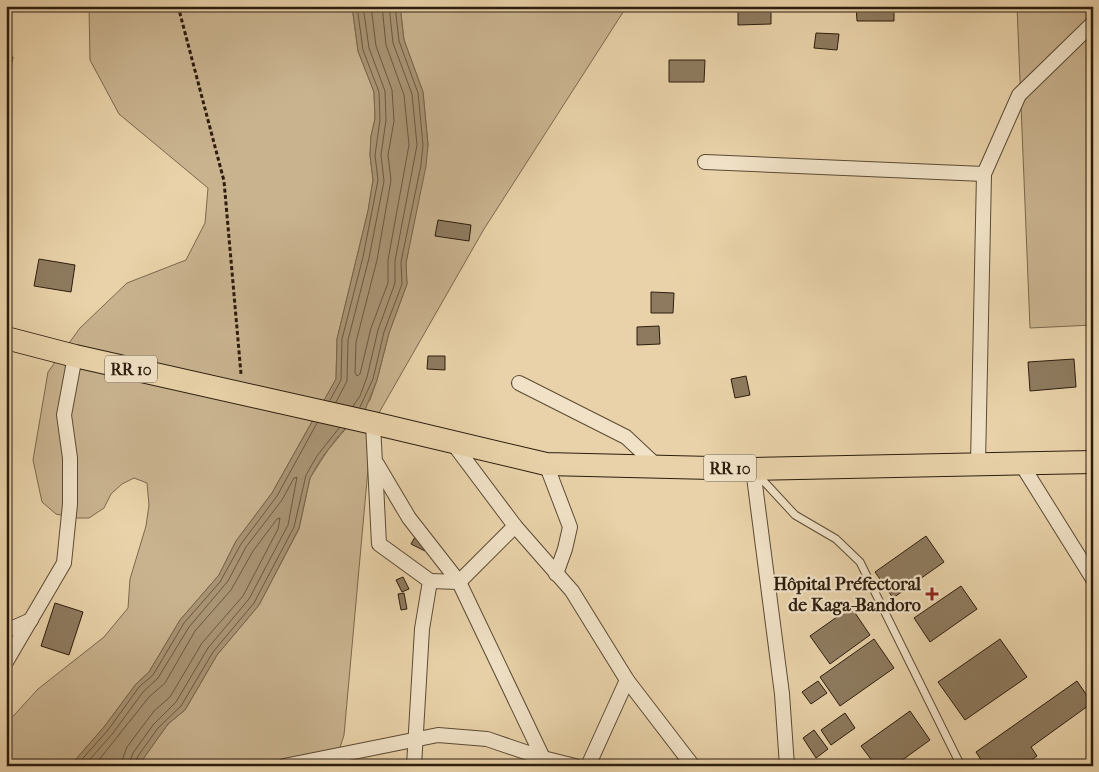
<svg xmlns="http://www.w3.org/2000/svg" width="1099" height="772" viewBox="0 0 1099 772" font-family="'IM FELL French Canon',serif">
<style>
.green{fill:#c9b38f;stroke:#7a684e}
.water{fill:#a99474;stroke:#77644b}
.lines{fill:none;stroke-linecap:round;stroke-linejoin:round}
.shore{stroke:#6a5841;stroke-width:1}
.building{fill:#8e7b5f;stroke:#2c1d0e}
.lane-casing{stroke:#5b4a35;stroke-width:9}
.street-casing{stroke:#5b4a35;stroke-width:16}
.primary-casing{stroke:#2c1d0e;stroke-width:24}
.path{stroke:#2c1d0e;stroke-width:3;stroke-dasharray:4 2.5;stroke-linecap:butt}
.lane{stroke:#f1e2c7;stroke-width:7}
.street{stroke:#f1e2c7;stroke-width:14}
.primary{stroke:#e9d2a9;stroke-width:22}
.poi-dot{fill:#8f2418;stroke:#f1e2c7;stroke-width:2}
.labels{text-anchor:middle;stroke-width:4.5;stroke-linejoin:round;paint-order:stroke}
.shield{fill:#f1e2c7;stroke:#675846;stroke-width:1}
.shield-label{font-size:16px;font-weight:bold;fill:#2c1d0e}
.poi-label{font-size:18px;font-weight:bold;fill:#2c1d0e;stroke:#f1e2c7;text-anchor:end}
</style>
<rect width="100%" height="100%" fill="#e9d2a9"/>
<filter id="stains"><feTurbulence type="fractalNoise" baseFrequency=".004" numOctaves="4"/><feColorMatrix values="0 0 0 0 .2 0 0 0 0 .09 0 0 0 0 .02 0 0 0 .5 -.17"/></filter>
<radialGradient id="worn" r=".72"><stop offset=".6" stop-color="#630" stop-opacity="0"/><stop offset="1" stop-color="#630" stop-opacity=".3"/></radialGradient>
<!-- green -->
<g class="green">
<polygon points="89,6 352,6 358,51 374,92 375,119 371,136 370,155 373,180 368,211 337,339 336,379 272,493 236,541 219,575 180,620 149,672 136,684 104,727 70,766 6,766 6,724 38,689 104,637 128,608 130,579 146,526 149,505 147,483 134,478 122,484 111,494 104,508 89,518 75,518 56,514 42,502 33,460 48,372 80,328 127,283 186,260 205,223 208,188 119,114 90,60"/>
<polygon points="400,6 627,6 484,229 372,425 344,735 334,766 138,766 168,724 185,710 217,655 259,605 299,529 310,478 328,450 370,400 377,380 389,333 407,284 406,263 428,145 423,92 404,40"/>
<polygon points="1017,6 1093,6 1093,325 1030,328"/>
</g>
<!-- water -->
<polygon class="water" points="352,6 400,6 404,40 423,92 428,145 426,166 406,263 407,284 389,333 377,380 365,410 341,433 321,459 310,478 299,528 259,605 217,655 185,710 168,724 138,766 70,766 104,727 136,684 149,672 180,620 219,575 236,541 272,493 336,379 337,339 368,211 373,180 370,155 371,136 375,119 374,92 358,51"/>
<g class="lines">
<!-- shore -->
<g class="shore">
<polyline points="371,6 376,46 392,90 394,121 388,155 391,180 377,260 356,342 355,373 357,376 360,374 371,328 388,283 388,260 409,145 404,95 386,45 382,6"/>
<polyline points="330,400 341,380 342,339 363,257 378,180 375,155 380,120 379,92 363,50 357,6"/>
<polyline points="336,402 347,381 348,340 369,258 384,181 381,155 386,120 385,91 369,48 363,6"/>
<polyline points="353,406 360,396 367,377 378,330 395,283 395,261 417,145 412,94 393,43 389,6"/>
<polyline points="360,407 373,379 384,332 402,284 401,262 421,165 423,145 418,93 399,41 395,6"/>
<polyline points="76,766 108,730 139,687 153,675 184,623 220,582 241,544 277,496 317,423"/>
<polyline points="84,766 113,733 143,692 158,678 189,627 228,581 246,547 282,500 294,478 297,477 288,525 249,599 208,648 176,702 153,725 133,753 128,766"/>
<polyline points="94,766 149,697 165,683 195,631 231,590 253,551 277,519 280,518 278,529 243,596 202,643 170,697 154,711 127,747 120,766"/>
<polyline points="134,766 138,756 158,728 181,706 213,652 254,603 294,527 306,475 317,456 339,428"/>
</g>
</g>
<!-- building -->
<g class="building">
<polygon points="738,6 771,6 771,24 738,25"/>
<polygon points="856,6 894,6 894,21 857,21"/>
<polygon points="816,33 839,34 837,50 814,48"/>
<polygon points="6,55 13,57 8,86 6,86"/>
<polygon points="669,60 705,60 704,82 669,82"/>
<polygon points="438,220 471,225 469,241 435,236"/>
<polygon points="39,259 75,265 71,292 34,286"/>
<polygon points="651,292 674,293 673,313 651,313"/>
<polygon points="659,326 660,344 637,345 637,327"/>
<polygon points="428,356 445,356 445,370 427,369"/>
<polygon points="1074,359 1076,387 1030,391 1028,362"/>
<polygon points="746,376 750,395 735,398 731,379"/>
<polygon points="926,536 944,562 893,598 875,572"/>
<polygon points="415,537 428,544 425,551 411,544"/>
<polygon points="403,577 409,589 402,592 396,580"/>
<polygon points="961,586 977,609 930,642 914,618"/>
<polygon points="404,593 407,609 401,610 398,594"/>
<polygon points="55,603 83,612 69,655 41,646"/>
<polygon points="851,607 870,635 830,664 810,636"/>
<polygon points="874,639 894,668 840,706 820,677"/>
<polygon points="1000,639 1027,677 965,720 938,682"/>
<polygon points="818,681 827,693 811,704 802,692"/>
<polygon points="1077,681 1092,703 1031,747 1037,756 1023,766 985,766 976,752"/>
<polygon points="910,711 930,740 894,766 876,766 861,746"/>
<polygon points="845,713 855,728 831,745 821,730"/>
<polygon points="814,730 828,749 816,758 803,738"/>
</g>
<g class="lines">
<!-- lane casing -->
<g class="lane-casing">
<polyline id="lane" points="758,475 795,515 836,539 860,562 961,766"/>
</g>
<!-- street casing -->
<g class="street-casing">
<g id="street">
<polyline points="705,162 984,174 1019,95 1093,23"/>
<polyline points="519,383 626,437 658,467"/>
<polyline points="373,423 379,544 430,581 422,629 414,766"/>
<polyline points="452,442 515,526 572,591 627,680 693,766"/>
<polyline points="1020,462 1093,579"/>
<polyline points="978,463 984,174"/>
<polyline points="377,464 409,518 459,582 543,758"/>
<polyline points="546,464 570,527 565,549 556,574"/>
<polyline points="753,469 782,694 787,766"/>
<polyline points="430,581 459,582 515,526"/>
<polyline points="6,631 31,620"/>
<polyline points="6,662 64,563 70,504 70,458 64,415 75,356"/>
<polyline points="284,766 438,735 487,739 543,758 575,766"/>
<polyline points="588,766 627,680"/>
</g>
</g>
<!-- primary casing -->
<g class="primary-casing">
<polyline id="primary" points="6,338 75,356 373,423 546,464 753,469 1093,462"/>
</g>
<!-- path -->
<polyline class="path" points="178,6 224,181 241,374"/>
<!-- lane -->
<use href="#lane" class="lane"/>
<!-- street -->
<use href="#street" class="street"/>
<!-- primary -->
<use href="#primary" class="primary"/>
</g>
<!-- markers -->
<path class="poi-dot" d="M929.5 586.5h5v5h5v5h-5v5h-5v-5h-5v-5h5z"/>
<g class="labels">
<!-- shield labels -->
<g class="shield">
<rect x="105" y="355.5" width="52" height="27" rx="4"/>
<rect x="704" y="454.5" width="52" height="27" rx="4"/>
</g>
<g class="shield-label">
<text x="131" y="375">RR 10</text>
<text x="730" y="474">RR 10</text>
</g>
<!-- poi labels -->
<g class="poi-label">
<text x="921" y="590">Hôpital Préfectoral<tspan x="921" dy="21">de Kaga-Bandoro</tspan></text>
</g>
</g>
<!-- margin -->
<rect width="1099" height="772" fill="none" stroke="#e9d2a9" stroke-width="25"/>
<rect x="8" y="8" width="1084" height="757" fill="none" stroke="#2c1d0e" stroke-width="2.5"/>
<rect x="12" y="12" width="1074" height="747" fill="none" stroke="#2c1d0e"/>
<rect width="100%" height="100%" filter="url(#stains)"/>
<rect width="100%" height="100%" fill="url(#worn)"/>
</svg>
